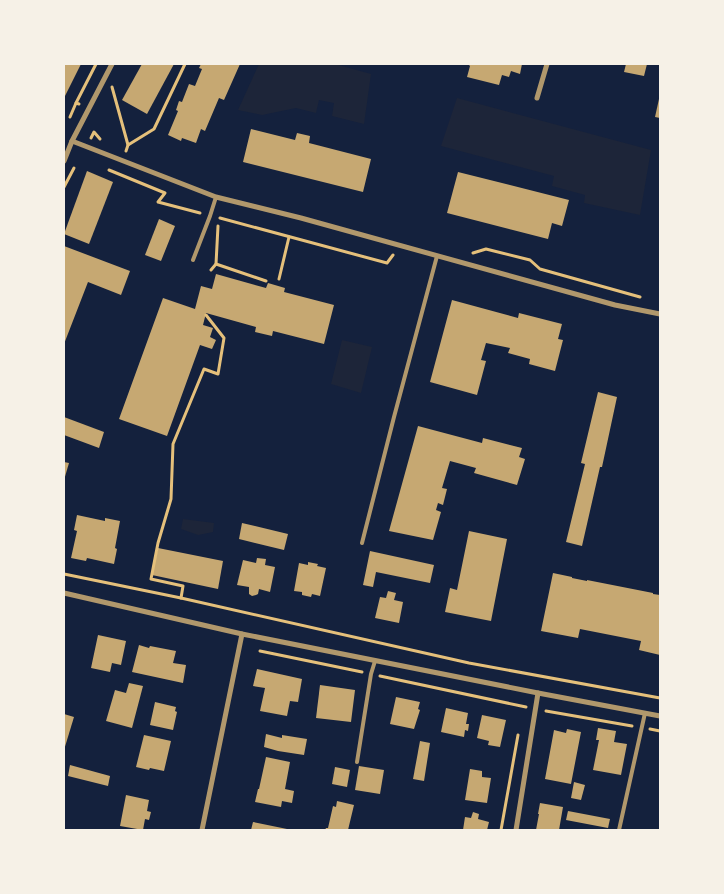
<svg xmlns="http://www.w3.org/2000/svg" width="724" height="894" viewBox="0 0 724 894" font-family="'Exo 2',sans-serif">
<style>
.green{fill:#1d2539}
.building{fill:#c6a872}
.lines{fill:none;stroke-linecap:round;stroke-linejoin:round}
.path{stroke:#e5c07b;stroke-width:3}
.service{stroke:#b1986c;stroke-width:4}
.minor{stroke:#b1986c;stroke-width:5}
</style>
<rect width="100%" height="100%" fill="#14213d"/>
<!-- green -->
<g class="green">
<polygon points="259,64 335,64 371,74 364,124 332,116 334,103 319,100 316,113 296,108 262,115 238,110"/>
<polygon points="457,98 651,150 640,215 584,203 585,195 552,186 554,176 441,146"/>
<polygon points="342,340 372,347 361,393 331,384"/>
<polygon points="183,519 214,523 213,532 198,535 181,529"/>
</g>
<!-- building -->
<g class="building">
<polygon points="64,64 81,64 64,98"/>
<polygon points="142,64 174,64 147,114 122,100"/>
<polygon points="201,64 240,64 224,100 219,98 205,131 201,129 196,143 182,138 181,141 168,135 178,111 176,110 179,101 182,102 189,84 195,86 202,69 199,68"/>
<polygon points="468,64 522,64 520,74 511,71 509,77 502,75 499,85 467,77 470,66"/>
<polygon points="626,64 647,64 644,76 624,72"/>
<polygon points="659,99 660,99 660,118 655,117"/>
<polygon points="251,129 295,140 297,133 310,136 309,143 371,159 363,192 243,162"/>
<polygon points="87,171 113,182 89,244 64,234"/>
<polygon points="458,172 569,200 562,226 552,223 548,239 447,213"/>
<polygon points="159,219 175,226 161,261 145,255"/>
<polygon points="64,246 130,271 121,295 88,282 64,344"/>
<polygon points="216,274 266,288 268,283 285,288 284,292 334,305 324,344 273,331 272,336 255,332 256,327 206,313 203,325 213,328 210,337 216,340 212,349 200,345 167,436 119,419 163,298 195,309 201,286 212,289"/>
<polygon points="452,300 518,318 519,313 562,324 558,339 563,340 555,371 529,364 530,359 508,353 510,348 486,343 481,360 486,361 477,395 430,382"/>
<polygon points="598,392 617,397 602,467 600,467 582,546 566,542 585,464 581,463"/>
<polygon points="64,417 104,432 99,448 64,435"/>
<polygon points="418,426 482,443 483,438 522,448 519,457 525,459 517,485 474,473 476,468 450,461 442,488 447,489 443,505 438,503 436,510 441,512 433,540 389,531"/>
<polygon points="64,462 69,463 64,480"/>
<polygon points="77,515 105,521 105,518 120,521 115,548 117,549 114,564 87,558 86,561 71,558 77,531 74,530"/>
<polygon points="242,523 288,534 284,550 239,539"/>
<polygon points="469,531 507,539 491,621 445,612 450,588 457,590"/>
<polygon points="158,548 223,561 218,589 152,575"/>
<polygon points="370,551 434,565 430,583 376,572 373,587 363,585"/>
<polygon points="257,558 266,559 265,565 275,567 270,592 259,589 258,594 256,595 252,596 249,594 249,587 237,585 243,560 256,563"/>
<polygon points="308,562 318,564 317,566 326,568 320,596 312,594 311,597 302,595 302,592 294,591 299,563 308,565"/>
<polygon points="553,573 572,577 572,578 587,581 587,580 653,593 653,594 660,595 660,655 639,650 641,641 580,629 578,638 541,631"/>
<polygon points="388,591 396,593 394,600 403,602 399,623 375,618 380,597 386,598"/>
<polygon points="98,635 126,641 121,665 112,663 110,672 91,668"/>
<polygon points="139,645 149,648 150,646 176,651 173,663 186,665 183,683 132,672"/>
<polygon points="257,669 302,679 298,702 290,701 287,716 260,711 265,688 253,686"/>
<polygon points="129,683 143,686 132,728 106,721 115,690 126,693"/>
<polygon points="320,685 355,690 351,722 316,718"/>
<polygon points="396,697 420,702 418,709 420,710 414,729 390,724"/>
<polygon points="155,702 176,707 175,711 177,712 173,730 150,725"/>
<polygon points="446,708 468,713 466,724 469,724 468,731 465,730 464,737 441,732"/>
<polygon points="64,714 74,717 64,750"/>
<polygon points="482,715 506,720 500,747 488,745 489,741 477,738"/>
<polygon points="598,728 616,731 614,742 627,744 621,775 593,770 599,740 596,740"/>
<polygon points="567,729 581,732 571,784 545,779 554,730 566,733"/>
<polygon points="266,734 282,738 282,735 307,739 304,755 278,751 264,747"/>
<polygon points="144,735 171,741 164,771 150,768 149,770 136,767"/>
<polygon points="420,741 430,743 424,781 413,779"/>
<polygon points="266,757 290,762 285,789 294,791 292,803 282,801 281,807 255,802 258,789 259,789"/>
<polygon points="70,765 110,776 108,786 68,776"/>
<polygon points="359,766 384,770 380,794 355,790"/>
<polygon points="335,767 350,770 347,787 332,784"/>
<polygon points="470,769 482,771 482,777 491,778 487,803 465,800"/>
<polygon points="574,782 585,785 581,800 571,798"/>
<polygon points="126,795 149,800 147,811 151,812 149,820 145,819 143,830 120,826"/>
<polygon points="337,801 354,805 348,830 325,830 326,828 328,828 333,806 336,807"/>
<polygon points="540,803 563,807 559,830 536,830 539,814 538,814"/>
<polygon points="568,811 610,819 608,828 566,820"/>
<polygon points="473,812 479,814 478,819 489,822 487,830 463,830 465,817 471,818"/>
<polygon points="253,822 287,829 287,830 251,830"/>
</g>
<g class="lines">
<!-- path -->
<g class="path">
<polyline points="112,87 128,145 126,151"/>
<polyline points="76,103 96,64"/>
<polyline points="70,117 76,103 79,104"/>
<polyline points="91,138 94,132 100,139"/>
<polyline points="128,145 154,129 185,64"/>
<polyline points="109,170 165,193 158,202 200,213"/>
<polyline points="64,187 74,168"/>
<polyline points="220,218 387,263 393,255"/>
<polyline points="473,253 486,249 530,260 540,269 640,297"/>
<polyline points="216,264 266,281"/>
<polyline points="211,270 216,264 218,226"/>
<polyline points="279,279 289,237"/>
<polyline points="64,574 181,598 469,663 660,698"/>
<polyline points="181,598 183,586 151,579 158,543 171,499 173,444 204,369 218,374 224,338 206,315"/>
<polyline points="260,651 362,672"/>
<polyline points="380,676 526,707"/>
<polyline points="546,711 632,726"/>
<polyline points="650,729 660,731"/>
<polyline points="501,830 518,735"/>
</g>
<!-- service -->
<g class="service">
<polyline points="193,260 210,216 216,197"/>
<polyline points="362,543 394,417 437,256"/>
<polyline points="357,762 371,674 375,661"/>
<polyline points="619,830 645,713"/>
</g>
<!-- minor -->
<g class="minor">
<polyline points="537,98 547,64"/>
<polyline points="72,141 216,197 301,218 615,305 660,314"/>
<polyline points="64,161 72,141 112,64"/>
<polyline points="64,593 242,634 538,693 660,716"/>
<polyline points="202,830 242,634"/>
<polyline points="516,830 538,693"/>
</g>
</g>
<!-- border -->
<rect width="724" height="894" fill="none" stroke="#f6f1e7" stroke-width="130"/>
</svg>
